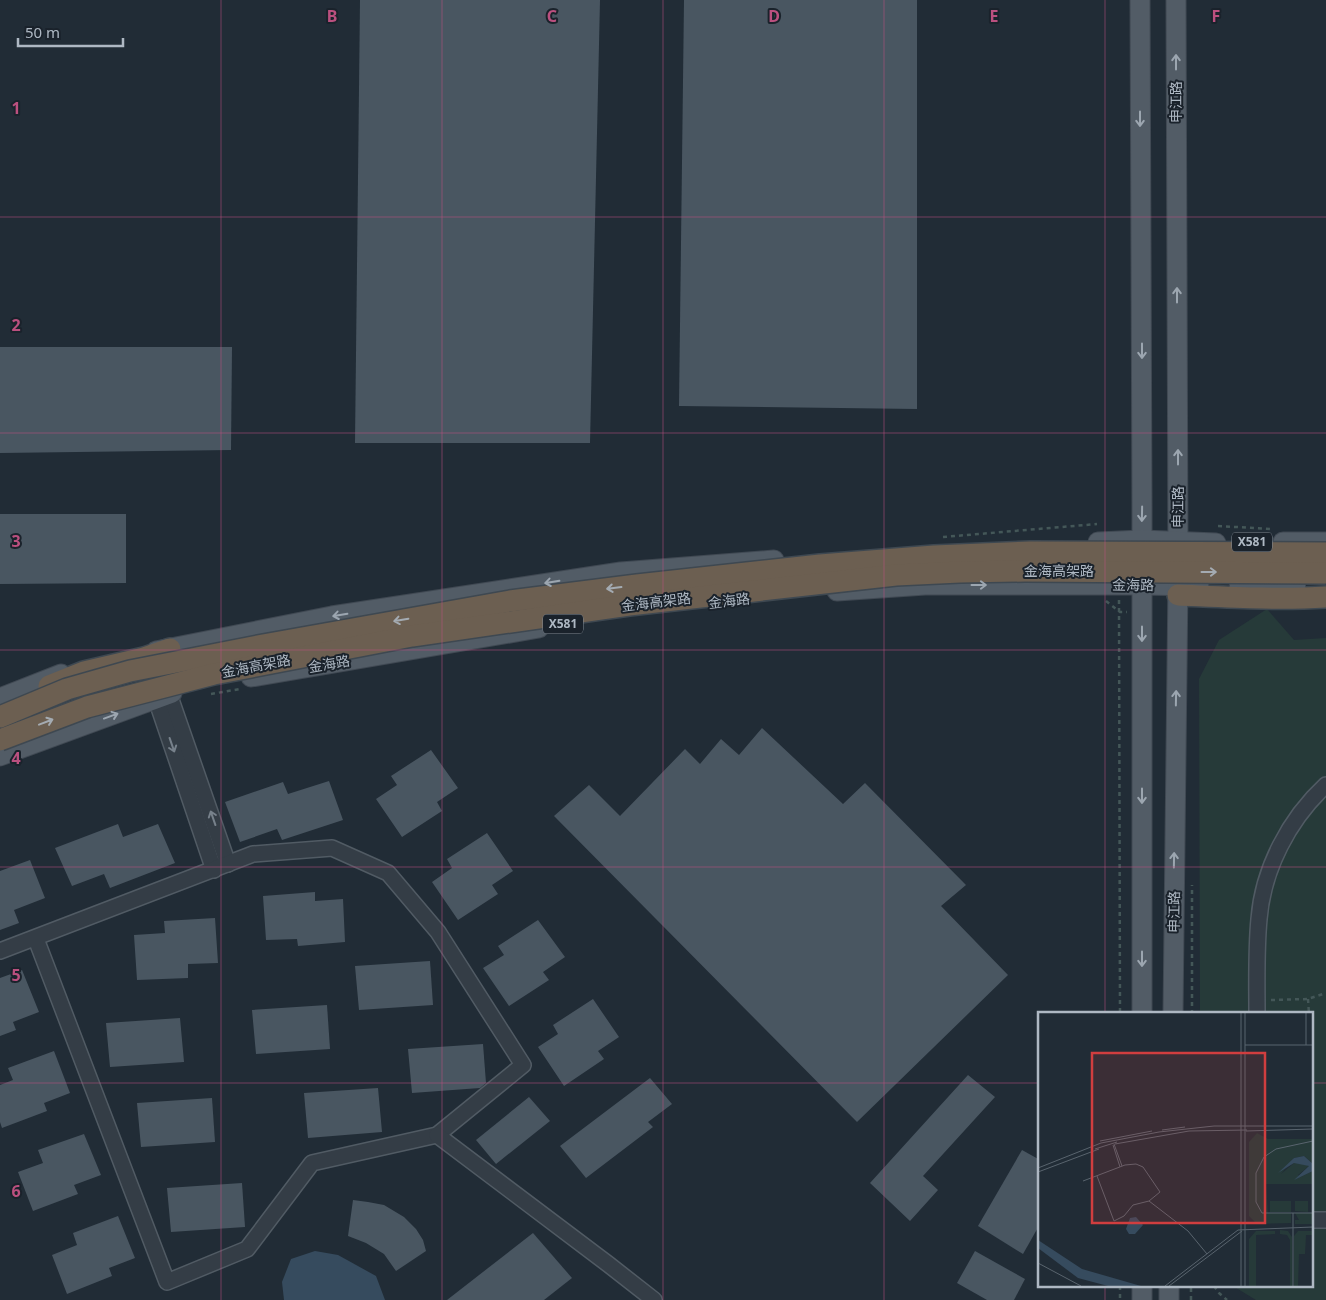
<svg xmlns="http://www.w3.org/2000/svg" width="1326" height="1300" viewBox="0 0 1326 1300" font-family="'Noto Sans','Noto Sans SC',sans-serif">
<style>
.green{fill:#263a39}
.water{fill:#364b5e}
.building{fill:#495661}
.lines{fill:none;stroke-linecap:round;stroke-linejoin:round}
.minor-casing{stroke:#515b64;stroke-width:18}
.major-casing{stroke:#404953;stroke-width:21}
.highway-casing{stroke:#3e4851;stroke-width:24}
.path{stroke:#445758;stroke-width:2.5;stroke-dasharray:4 4;stroke-linecap:butt}
.minor{stroke:#343d46;stroke-width:15}
.major{stroke:#525c66;stroke-width:19}
.highway{stroke:#6c5f51;stroke-width:21}
.highway-bridge-casing{stroke:#3e4851;stroke-width:24;stroke-linecap:butt}
.highway-bridge{stroke:#6c5f51;stroke-width:21}
.oneway{stroke:#9ca6b0}
.oneway2{stroke:#a4abb2}
.oneway3{stroke:#77818b}
.grid{fill:none;stroke:#bb507f;stroke-width:1;stroke-opacity:0.55}
.labels{text-anchor:middle;stroke-width:4;stroke-linejoin:round;paint-order:stroke}
.shield{fill:#1a222b;stroke:#828b95;stroke-width:1}
.shield-label{font-size:12px;font-weight:bold;fill:#aeb8c3}
.street-label{font-size:14px;fill:#aeb8c3;stroke:#1a222b}
.inset-road{fill:none;stroke:#59646e;stroke-width:1}
.view{fill:#d03e3f;fill-opacity:0.15;stroke:#d03e3f;stroke-width:2.5}
.inset-edge{fill:none;stroke:#aeb8c3;stroke-width:2.5}
.grid-label{font-size:16px;text-anchor:middle;font-weight:bold;fill:#bb507f;stroke:#1a222b;stroke-width:4;stroke-linejoin:round;paint-order:stroke}
</style>
<rect width="100%" height="100%" fill="#212c36"/>
<!-- green -->
<polygon class="green" points="1267,609 1294,640 1326,638 1326,1300 1256,1300 1233,1286 1312,1286 1312,1014 1200,1014 1199,679 1219,640"/>
<!-- water -->
<polygon class="water" points="315,1251 338,1255 376,1276 385,1300 284,1300 282,1282 291,1259"/>
<!-- building -->
<g class="building">
<polygon points="360,0 600,0 590,443 355,443"/>
<polygon points="684,0 917,0 917,409 679,406"/>
<polygon points="0,347 232,347 231,450 0,453"/>
<polygon points="0,514 126,514 126,583 0,584"/>
<polygon points="762,728 843,804 865,783 966,885 941,906 1008,975 857,1122 554,816 589,785 620,816 685,749 700,764 721,739 739,755"/>
<polygon points="431,750 458,788 437,802 442,811 402,837 376,799 397,785 391,776"/>
<polygon points="329,781 343,820 282,840 277,829 240,842 225,802 283,782 288,794"/>
<polygon points="118,824 123,837 158,824 175,863 110,888 104,874 72,886 55,848"/>
<polygon points="487,833 513,871 492,885 498,894 458,920 432,882 452,868 447,859"/>
<polygon points="30,860 45,898 14,910 19,923 0,930 0,871"/>
<polygon points="315,892 315,901 343,899 345,942 298,946 297,939 266,940 263,896"/>
<polygon points="215,918 218,963 188,964 188,978 137,980 134,935 165,933 164,921"/>
<polygon points="538,920 565,957 543,972 549,980 509,1006 483,968 504,955 498,946"/>
<polygon points="430,961 433,1005 359,1010 355,966"/>
<polygon points="22,970 39,1012 13,1022 16,1030 0,1036 0,978"/>
<polygon points="593,999 619,1037 598,1051 604,1059 564,1086 538,1047 558,1034 553,1025"/>
<polygon points="327,1005 330,1049 256,1054 252,1010"/>
<polygon points="180,1018 184,1062 110,1067 106,1023"/>
<polygon points="483,1044 486,1083 480,1088 412,1093 408,1049"/>
<polygon points="54,1051 70,1093 44,1103 47,1111 2,1128 0,1122 0,1085 13,1080 8,1068"/>
<polygon points="968,1075 995,1097 923,1176 938,1190 910,1221 870,1183"/>
<polygon points="650,1078 672,1104 648,1122 653,1127 586,1178 560,1146"/>
<polygon points="378,1088 382,1132 308,1138 304,1093"/>
<polygon points="529,1097 550,1121 496,1164 476,1140"/>
<polygon points="212,1098 215,1142 141,1147 137,1103"/>
<polygon points="84,1134 101,1175 74,1185 78,1194 33,1211 18,1172 43,1163 38,1150"/>
<polygon points="1022,1150 1040,1160 1040,1224 1023,1254 978,1226"/>
<polygon points="242,1183 245,1227 171,1232 167,1188"/>
<polygon points="353,1200 368,1202 384,1205 404,1217 416,1229 423,1240 426,1251 396,1271 384,1254 366,1243 348,1236"/>
<polygon points="118,1216 135,1258 109,1268 112,1276 67,1294 52,1255 77,1245 73,1233"/>
<polygon points="533,1233 572,1278 544,1300 447,1300"/>
<polygon points="975,1251 1025,1279 1014,1300 987,1300 957,1283"/>
</g>
<g class="lines">
<!-- minor casing -->
<g class="minor-casing">
<g id="minor">
<polyline points="169,694 228,864"/>
<polyline points="156,699 214,870"/>
<polyline points="0,951 253,854 332,848 388,873 438,932 523,1065 437,1135 312,1163 247,1249 167,1282 36,939"/>
<path d="M1257 1014C1257 982 1256 950 1259 919 1263 869 1289 819 1326 785"/>
<polyline points="437,1135 608,1264 654,1300"/>
<polyline points="1312,1220 1326,1220"/>
</g>
</g>
<!-- major casing -->
<g class="major-casing">
<g id="major">
<polyline points="1140,0 1142,506 1142,1014"/>
<polyline points="1176,0 1178,553"/>
<polyline points="1098,542 1142,540 1216,543"/>
<polyline points="1283,542 1326,542"/>
<polyline points="1239,587 1296,588"/>
<polyline points="837,591 925,585 1141,585 1199,586"/>
<polyline points="156,651 332,616 621,572 774,560"/>
<polyline points="251,677 539,628"/>
<polyline points="0,698 61,674"/>
<polyline points="0,756 172,693"/>
<polyline points="1173,1014 1178,580"/>
<polyline points="1142,1286 1142,1300"/>
<polyline points="1169,1300 1169,1286"/>
</g>
</g>
<!-- highway casing -->
<g class="highway-casing">
<g id="highway">
<path d="M1178 595C1227 597 1277 600 1326 597"/>
<polyline points="49,686 84,672 144,658 170,649"/>
</g>
</g>
<!-- path -->
<g class="path">
<polyline points="1218,526 1272,529"/>
<polyline points="943,537 1097,524"/>
<polyline points="1119,600 1120,1014"/>
<polyline points="1106,601 1120,612 1127,612"/>
<polyline points="211,694 240,689"/>
<polyline points="1308,999 1309,1014"/>
<polyline points="1271,1000 1308,999 1326,993"/>
<polyline points="1192,1014 1192,885"/>
<polyline points="1120,1286 1120,1300"/>
<polyline points="1214,1286 1219,1293 1227,1300"/>
<polyline points="1191,1300 1191,1286"/>
</g>
<!-- minor -->
<use href="#minor" class="minor"/>
<!-- major -->
<use href="#major" class="major"/>
<!-- highway -->
<use href="#highway" class="highway"/>
<!-- highway-bridge casing -->
<g class="highway-bridge-casing">
<g id="highway-bridge">
<polyline points="0,717 67,689 130,671 263,645 510,601 637,585 820,565 934,556 1030,552 1326,553"/>
<polyline points="0,740 87,707 214,674 412,636 629,605 896,575 960,572 1025,571 1326,573"/>
</g>
</g>
<!-- highway-bridge -->
<use href="#highway-bridge" class="highway-bridge"/>
</g>
<!-- one-way arrows -->
<defs><path id="oneway-shaft" d="M-6 0H5M1.5-3L5.5 0L1.5 3" fill="none" stroke-width="1.6" stroke-linecap="round" stroke-linejoin="round" transform="scale(1.25)"/></defs>
<g class="oneway">
<use href="#oneway-shaft" transform="translate(1176 62) rotate(-90)"/>
<use href="#oneway-shaft" transform="translate(1140 119) rotate(90)"/>
<use href="#oneway-shaft" transform="translate(1177 295) rotate(-90)"/>
<use href="#oneway-shaft" transform="translate(1142 351) rotate(90)"/>
<use href="#oneway-shaft" transform="translate(1178 457) rotate(-90)"/>
<use href="#oneway-shaft" transform="translate(1142 514) rotate(91)"/>
<use href="#oneway-shaft" transform="translate(552 582) rotate(171)"/>
<use href="#oneway-shaft" transform="translate(979 585)"/>
<use href="#oneway-shaft" transform="translate(340 615) rotate(171)"/>
<use href="#oneway-shaft" transform="translate(1142 634) rotate(90)"/>
<use href="#oneway-shaft" transform="translate(1176 698) rotate(-89)"/>
<use href="#oneway-shaft" transform="translate(111 716) rotate(-20)"/>
<use href="#oneway-shaft" transform="translate(1142 796) rotate(90)"/>
<use href="#oneway-shaft" transform="translate(1174 860) rotate(-89)"/>
<use href="#oneway-shaft" transform="translate(1142 959) rotate(90)"/>
</g>
<g class="oneway2">
<use href="#oneway-shaft" transform="translate(1209 572)"/>
<use href="#oneway-shaft" transform="translate(614 588) rotate(173)"/>
<use href="#oneway-shaft" transform="translate(401 620) rotate(170)"/>
<use href="#oneway-shaft" transform="translate(46 722) rotate(-21)"/>
</g>
<g class="oneway3">
<use href="#oneway-shaft" transform="translate(172 745) rotate(71)"/>
<use href="#oneway-shaft" transform="translate(213 818) rotate(-109)"/>
</g>
<!-- grid -->
<path class="grid" d="M221 0V1300M442 0V1300M663 0V1300M884 0V1300M1105 0V1014M0 217H1326M0 433H1326M0 650H1326M0 867H1326M0 1083H1040M1312 1083H1326M1105 1286V1300"/>
<g class="labels">
<!-- shield labels -->
<g class="shield">
<rect x="1232" y="532.5" width="40" height="19" rx="4"/>
<rect x="543" y="614.5" width="40" height="19" rx="4"/>
</g>
<g class="shield-label">
<text x="1252" y="546">X581</text>
<text x="563" y="628">X581</text>
</g>
<!-- street labels -->
<g class="street-label">
<text transform="translate(1176 102) rotate(-90)" y="5">申江路</text>
<text transform="translate(1178 507) rotate(-90)" y="5">申江路</text>
<text x="1059" y="576">金海高架路</text>
<text transform="translate(1133 585) rotate(1)" y="5">金海路</text>
<text transform="translate(729 601) rotate(-7)" y="5">金海路</text>
<text transform="translate(656 602) rotate(-7)" y="5">金海高架路</text>
<text transform="translate(329 664) rotate(-10)" y="5">金海路</text>
<text transform="translate(256 666) rotate(-11)" y="5">金海高架路</text>
<text transform="translate(1174 912) rotate(-89)" y="5">申江路</text>
</g>
</g>
<!-- overview -->
<g transform="translate(1038 1012)">
<rect width="275" height="275" fill="#212c36"/>
<path d="M219 121 230 127H275V152L266 144 256 146 243 162 256 151H265L271 154 260 163 262 165 275 159V172H228L230 201H253V211L219 212 211 204V130ZM232 189H253V200H232ZM257 189H270V200L257 199ZM257 201H275V212H257V208H261ZM242 218 250 219 254 225 255 274H252V228L249 223 242 222ZM218 219H237V222L218 223V274H211V227ZM260 219H275V223H268L267 242H261L260 274H256V224Z" fill="#263a39"/>
<path d="M266 144 275 152V159L256 168 271 154 256 151 240 161 256 146ZM98 205 105 213 97 222H91L88 217 92 206ZM0 228 44 257 103 274H70L40 266 0 236Z" fill="#364b5e"/>
<path class="inset-road" d="M203 1V274M268 1V33M207 33H275M124 118 147 115M208 119 275 117M62 129 114 119M275 129 238 137 226 145 218 161V190L224 201H275M76 132 84 154M77 132 151 119 209 118M75 133 82 155M57 137 79 130M0 156 63 131 121 120 176 114H275M0 160 61 137M45 169 87 153 98 152 105 155 122 180 111 189 95 193 86 204 76 209 59 164M111 189 150 219 169 242M0 251 43 274M127 274 200 218 275 215M131 274 204 219M207 274V1M255 274V201"/>
<path class="view" d="M54 41H227V211H54Z"/>
<rect width="275" height="275" class="inset-edge"/>
</g>
<g class="grid-label">
<text x="332" y="22">B</text>
<text x="552" y="22">C</text>
<text x="774" y="22">D</text>
<text x="994" y="22">E</text>
<text x="1216" y="22">F</text>
<text x="16" y="114">1</text>
<text x="16" y="331">2</text>
<text x="16" y="547">3</text>
<text x="16" y="764">4</text>
<text x="16" y="981">5</text>
<text x="16" y="1197">6</text>
</g>
<!-- scale -->
<path d="M18 38v8h105v-8" fill="none" stroke="#aeb8c3" stroke-width="2.5"/>
<text x="25" y="38" font-size="15" fill="#aeb8c3" stroke="#1a222b" stroke-width="4" paint-order="stroke">50 m</text>
</svg>
